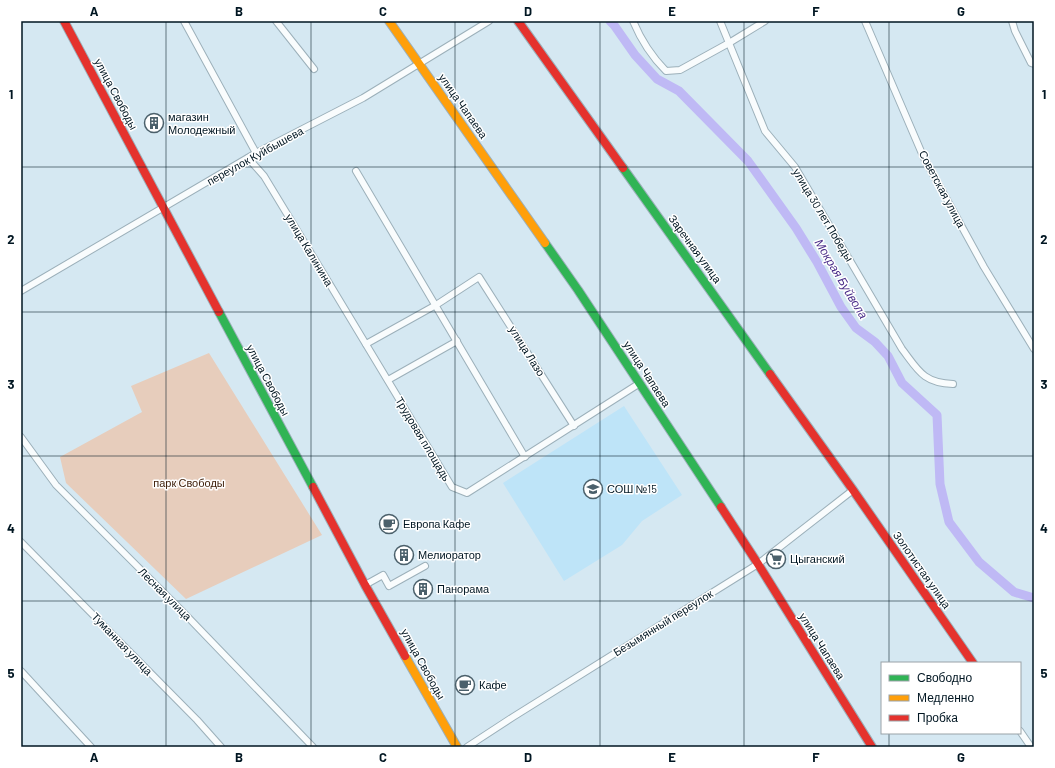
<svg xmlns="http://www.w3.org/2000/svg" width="1055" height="768" viewBox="0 0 1055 768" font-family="Barlow,sans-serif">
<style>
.built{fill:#bee4f8}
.green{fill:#e7cdbc}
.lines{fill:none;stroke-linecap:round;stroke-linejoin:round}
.river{stroke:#bfb9f5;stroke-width:9}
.street-casing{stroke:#9cb0ba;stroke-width:8}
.fast-casing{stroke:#9cb0ba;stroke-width:10}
.slow-casing{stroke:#9cb0ba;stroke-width:10}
.jam-casing{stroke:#9cb0ba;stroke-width:10}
.street{stroke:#f9fcfd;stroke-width:6}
.fast{stroke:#30b455;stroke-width:8}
.slow{stroke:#ff9f0a;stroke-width:8}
.jam{stroke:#e5322d;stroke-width:8}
.grid{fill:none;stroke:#011622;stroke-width:1;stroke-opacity:0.55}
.labels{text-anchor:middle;stroke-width:3;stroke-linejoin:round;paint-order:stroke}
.street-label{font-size:11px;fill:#011622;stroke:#fff}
.poi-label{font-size:11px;fill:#011622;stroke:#fff;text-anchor:start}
.park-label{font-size:11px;fill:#40210c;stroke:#fff}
.water-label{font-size:12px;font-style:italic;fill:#492c88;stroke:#fff}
.neatline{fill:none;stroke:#011622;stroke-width:1.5}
.grid-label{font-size:13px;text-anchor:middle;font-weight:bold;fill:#011622}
</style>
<rect width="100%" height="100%" fill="#d5e8f2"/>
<!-- built -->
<polygon class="built" points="624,406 682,495 642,521 622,545 564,581 503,483"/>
<!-- green -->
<polygon class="green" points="209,353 322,535 186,599 66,483 60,457 142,412 131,386"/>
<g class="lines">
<!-- river -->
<polyline class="river" points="610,21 614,25 635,55 657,79 679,91 748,161 796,228 817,262 841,307 856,328 875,342 888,356 902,383 937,415 940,484 949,522 979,562 1014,592 1034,598"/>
<!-- street casing -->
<g class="street-casing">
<g id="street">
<polyline points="184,21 256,153"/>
<polyline points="276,21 314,69"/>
<path d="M633 21C641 40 651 56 666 71L680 70 729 43 765 21"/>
<path d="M720 21 765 131 795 167 902 349C918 370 923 383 953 384"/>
<polyline points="865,21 923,156 984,267 1034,349"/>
<polyline points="1012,21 1015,31 1031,63 1034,64"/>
<polyline points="248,158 264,176 329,283 452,487 467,493 640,383"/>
<polyline points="356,171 525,457"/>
<polyline points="21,291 256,153 363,98 489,21"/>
<polyline points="366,344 436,305 479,277 574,426"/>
<polyline points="388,380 457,341"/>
<polyline points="21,437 56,485 183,612 313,747"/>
<polyline points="21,542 197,720 221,747"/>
<polyline points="365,585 383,575 389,586 425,566"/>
<polyline points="21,671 91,747"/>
<polyline points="1020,731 1031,747"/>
<polyline points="467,747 513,717 758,564 853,490"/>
</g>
</g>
<!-- fast casing -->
<g class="fast-casing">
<g id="fast">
<polyline points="623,168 770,374"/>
<polyline points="545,243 578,290 721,507"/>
<polyline points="219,312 313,487"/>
</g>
</g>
<!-- slow casing -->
<g class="slow-casing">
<g id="slow">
<polyline points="389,21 545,243"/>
<polyline points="405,656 457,747"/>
</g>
</g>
<!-- jam casing -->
<g class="jam-casing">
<g id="jam">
<polyline points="64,21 219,312"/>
<polyline points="518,21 623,168"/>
<polyline points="770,374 853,490 973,663"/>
<polyline points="313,487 365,585 405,656"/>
<polyline points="721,507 758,564 872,747"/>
</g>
</g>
<!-- street -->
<use href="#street" class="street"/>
<!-- fast -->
<use href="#fast" class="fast"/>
<!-- slow -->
<use href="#slow" class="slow"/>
<!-- jam -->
<use href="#jam" class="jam"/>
</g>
<!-- grid -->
<path class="grid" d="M166 21V747M311 21V747M455 21V747M600 21V747M744 21V747M889 21V663M21 167H1034M21 312H1034M21 456H1034M21 601H1034M889 733V747"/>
<!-- icons -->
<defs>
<g id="building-ring" transform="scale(1)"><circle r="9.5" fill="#fff" stroke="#4b606b" stroke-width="1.5"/><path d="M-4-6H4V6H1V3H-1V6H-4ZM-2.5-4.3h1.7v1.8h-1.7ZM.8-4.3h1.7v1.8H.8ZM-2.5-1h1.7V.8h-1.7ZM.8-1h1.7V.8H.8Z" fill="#4b606b"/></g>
<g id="school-ring" transform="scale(1)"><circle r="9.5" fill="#fff" stroke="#4b606b" stroke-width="1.5"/><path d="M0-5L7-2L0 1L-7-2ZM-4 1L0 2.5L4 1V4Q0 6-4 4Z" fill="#4b606b"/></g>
<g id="cafe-ring" transform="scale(1)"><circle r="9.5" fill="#fff" stroke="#4b606b" stroke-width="1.5"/><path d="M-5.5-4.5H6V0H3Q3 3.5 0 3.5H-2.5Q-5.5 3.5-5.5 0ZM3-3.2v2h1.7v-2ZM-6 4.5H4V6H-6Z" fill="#4b606b"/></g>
<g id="supermarket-ring" transform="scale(1)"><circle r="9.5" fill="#fff" stroke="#4b606b" stroke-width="1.5"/><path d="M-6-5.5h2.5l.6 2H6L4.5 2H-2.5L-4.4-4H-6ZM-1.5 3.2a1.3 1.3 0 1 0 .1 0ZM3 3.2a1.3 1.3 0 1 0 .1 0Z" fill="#4b606b"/></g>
</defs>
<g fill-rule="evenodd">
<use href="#building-ring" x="154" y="123"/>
<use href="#school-ring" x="593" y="489"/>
<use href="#cafe-ring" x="389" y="524"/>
<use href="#building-ring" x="404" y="555"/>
<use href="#supermarket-ring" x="776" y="559"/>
<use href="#building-ring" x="423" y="589"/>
<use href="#cafe-ring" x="465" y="685"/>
</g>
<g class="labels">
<!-- street labels -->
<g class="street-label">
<text transform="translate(116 94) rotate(62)" y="4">улица Свободы</text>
<text transform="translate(463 106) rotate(55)" y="4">улица Чапаева</text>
<text transform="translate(255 156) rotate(-29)" y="4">переулок Куйбышева</text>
<text transform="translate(942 189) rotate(62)" y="4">Советская улица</text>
<text transform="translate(823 215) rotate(59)" y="4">улица 30 лет Победы</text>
<text transform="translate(695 249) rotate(54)" y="4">Заречная улица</text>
<text transform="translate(309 250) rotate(59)" y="4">улица Калинина</text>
<text transform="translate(527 351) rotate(58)" y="4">улица Лазо</text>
<text transform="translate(647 374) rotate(57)" y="4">улица Чапаева</text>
<text transform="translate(268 380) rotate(62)" y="4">улица Свободы</text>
<text transform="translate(423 439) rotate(59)" y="4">Трудовая площадь</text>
<text transform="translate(922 570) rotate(55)" y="4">Золотистая улица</text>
<text transform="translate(165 594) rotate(45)" y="4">Лесная улица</text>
<text transform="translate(663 623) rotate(-32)" y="4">Безымянный переулок</text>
<text transform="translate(122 644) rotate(46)" y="4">Туманная улица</text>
<text transform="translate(822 646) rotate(58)" y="4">улица Чапаева</text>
<text transform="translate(423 664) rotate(61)" y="4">улица Свободы</text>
</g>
<!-- poi labels -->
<g class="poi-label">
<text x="168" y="121">магазин<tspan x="168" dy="13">Молодежный</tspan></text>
<text x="607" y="493">СОШ №15</text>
<text x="403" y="528">Европа Кафе</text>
<text x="418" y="559">Мелиоратор</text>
<text x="790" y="563">Цыганский</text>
<text x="437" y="593">Панорама</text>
<text x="479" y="689">Кафе</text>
</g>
<!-- park labels -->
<g class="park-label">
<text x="189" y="487">парк Свободы</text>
</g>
<!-- water labels -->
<g class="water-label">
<text transform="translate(841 279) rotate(59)" y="4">Мокрая Буйвола</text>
</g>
</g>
<!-- border -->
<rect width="1055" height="768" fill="none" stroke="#ffffff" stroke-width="44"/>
<!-- legend -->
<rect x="881" y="662" width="140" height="72" fill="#ffffff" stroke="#99a2a7"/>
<rect x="889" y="675" width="20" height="6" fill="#30b455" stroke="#99a2a7"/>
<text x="917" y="682" font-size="12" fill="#011622">Свободно</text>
<rect x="889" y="695" width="20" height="6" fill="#ff9f0a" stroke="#99a2a7"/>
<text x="917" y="702" font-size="12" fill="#011622">Медленно</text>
<rect x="889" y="715" width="20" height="6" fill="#e5322d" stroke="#99a2a7"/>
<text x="917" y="722" font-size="12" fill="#011622">Пробка</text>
<rect x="22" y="22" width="1011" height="724" class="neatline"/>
<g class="grid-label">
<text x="94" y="16">A</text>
<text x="239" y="16">B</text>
<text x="383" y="16">C</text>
<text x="528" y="16">D</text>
<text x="672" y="16">E</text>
<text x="816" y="16">F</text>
<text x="961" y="16">G</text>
<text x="11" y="99">1</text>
<text x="1044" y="99">1</text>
<text x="11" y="244">2</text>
<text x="1044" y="244">2</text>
<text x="11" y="389">3</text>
<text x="1044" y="389">3</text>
<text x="11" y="533">4</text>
<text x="1044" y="533">4</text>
<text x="11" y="678">5</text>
<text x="1044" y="678">5</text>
<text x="94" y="762">A</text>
<text x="239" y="762">B</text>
<text x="383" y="762">C</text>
<text x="528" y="762">D</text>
<text x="672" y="762">E</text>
<text x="816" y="762">F</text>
<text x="961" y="762">G</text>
</g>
</svg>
